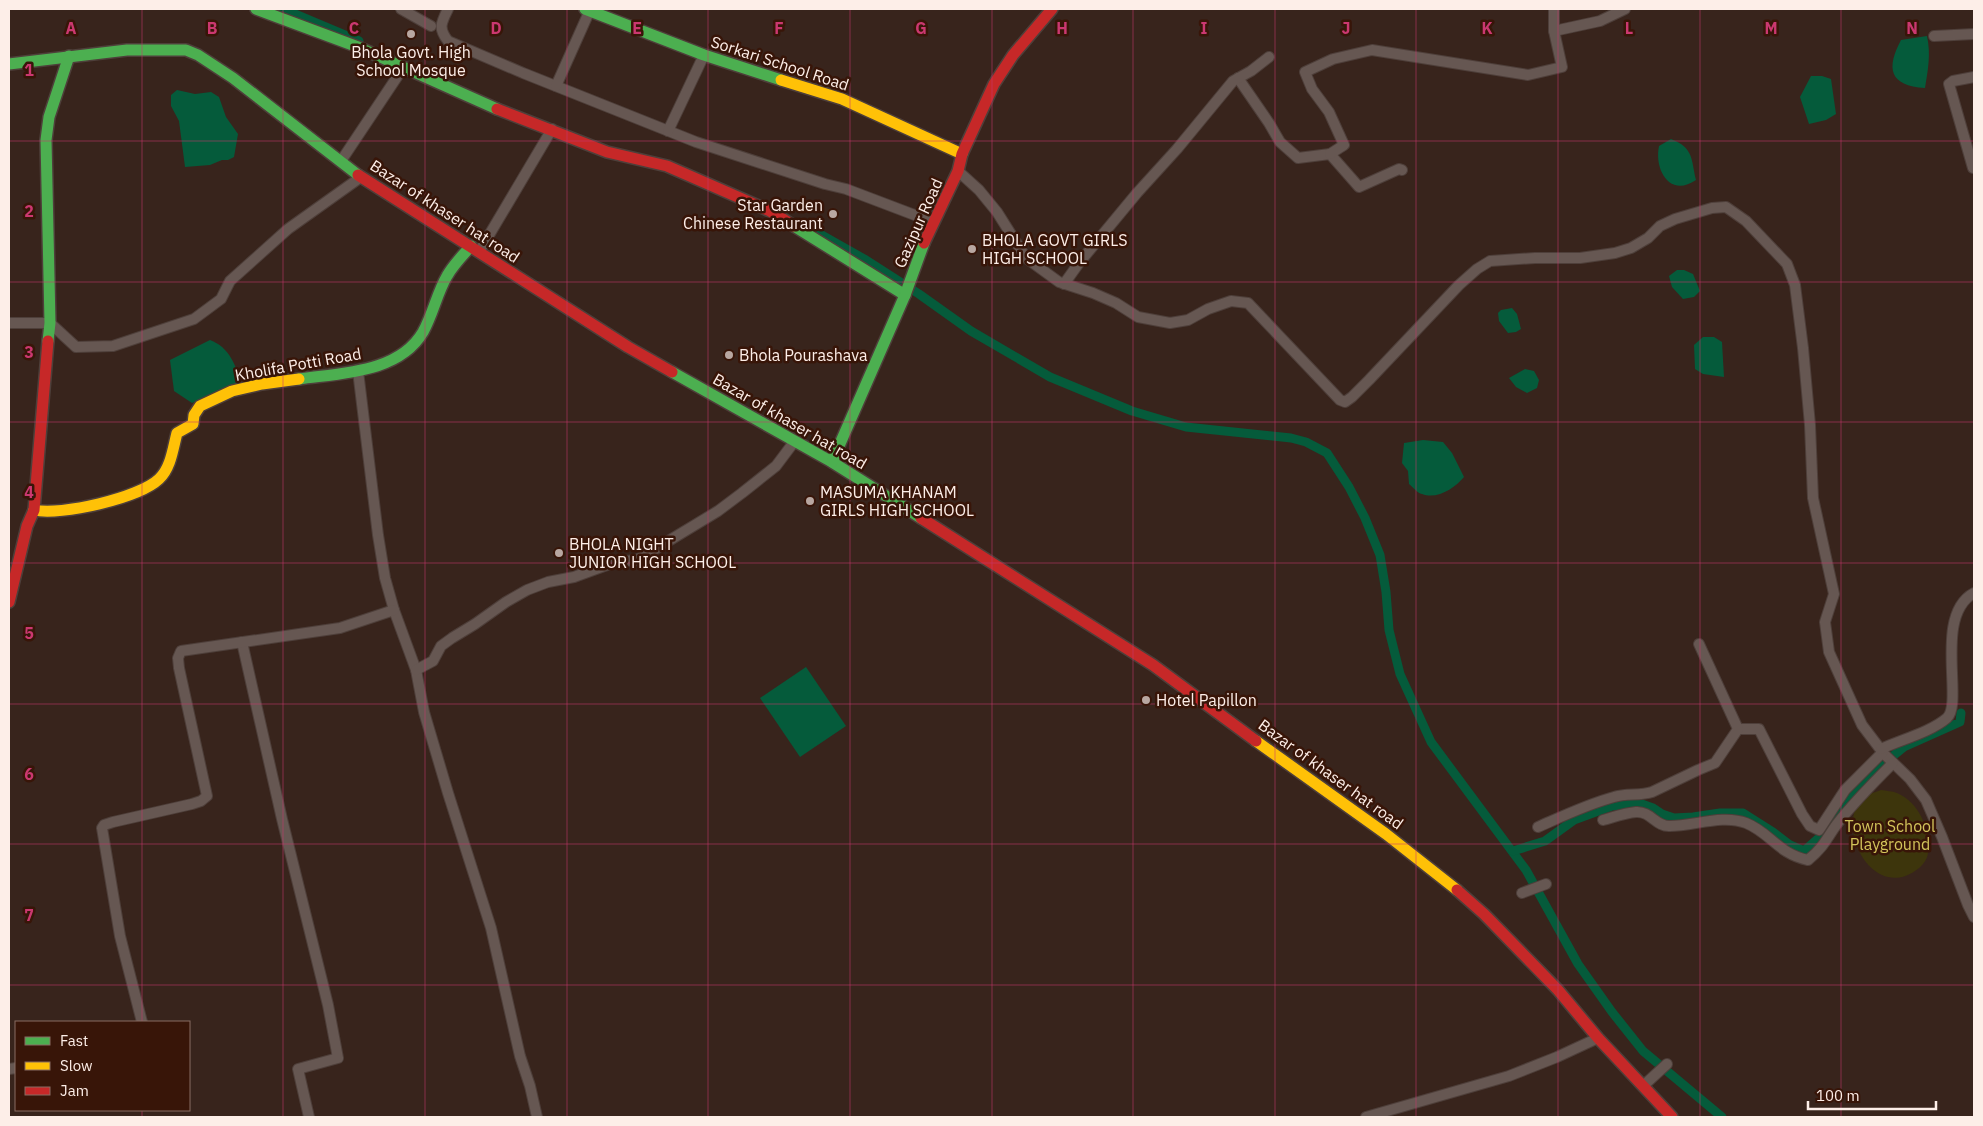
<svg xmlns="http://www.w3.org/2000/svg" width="1983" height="1126" viewBox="0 0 1983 1126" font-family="'IBM Plex Sans',sans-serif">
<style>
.green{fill:#3d350c}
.water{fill:#055b3b}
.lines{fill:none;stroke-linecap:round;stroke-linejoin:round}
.canal{stroke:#055b3b;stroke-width:9}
.street-casing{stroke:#4e3f3a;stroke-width:12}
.fast-casing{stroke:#4e3f3a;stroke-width:14}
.slow-casing{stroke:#4e3f3a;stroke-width:14}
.jam-casing{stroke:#4e3f3a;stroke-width:14}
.street{stroke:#665752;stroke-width:10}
.fast{stroke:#4caf50;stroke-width:11}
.slow{stroke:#ffc107;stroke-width:11}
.jam{stroke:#c62828;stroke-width:11}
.grid{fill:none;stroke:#cb3870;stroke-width:1;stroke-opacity:0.55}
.poi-dot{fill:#b8a7a1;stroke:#381508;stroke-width:2}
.labels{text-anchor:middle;stroke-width:5;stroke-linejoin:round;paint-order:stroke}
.poi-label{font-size:16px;fill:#fdeee8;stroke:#381508;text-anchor:start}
.street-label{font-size:16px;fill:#fdeee8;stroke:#381508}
.park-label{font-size:16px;fill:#d3c45b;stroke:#381508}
.grid-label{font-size:16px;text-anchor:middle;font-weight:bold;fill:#cb3870;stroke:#381508;stroke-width:5;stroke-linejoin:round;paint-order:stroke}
</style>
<rect width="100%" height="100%" fill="#38241c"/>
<!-- green -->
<path class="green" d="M1881 790C1886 791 1892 791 1897 793 1919 802 1931 830 1928 853 1927 861 1921 867 1915 871 1869 902 1831 818 1867 795 1871 793 1877 792 1881 790Z"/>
<!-- water -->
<g class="water">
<path d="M1927 36C1931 54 1928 70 1925 88 1889 86 1886 68 1901 40Z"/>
<polygon points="1811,76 1822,76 1831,79 1836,114 1826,120 1809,124 1800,97"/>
<polygon points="177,90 195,94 211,92 219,97 226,117 238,134 234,157 228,160 222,160 210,165 185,167 179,121 171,106 171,95"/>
<path d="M1671 139C1694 148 1691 159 1696 180 1670 198 1654 170 1659 146Z"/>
<polygon points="1677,270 1684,270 1693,274 1700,291 1694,297 1683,299 1672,287 1669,276"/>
<polygon points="1512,308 1517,314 1521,329 1516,332 1508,333 1499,321 1498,313 1501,310"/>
<polygon points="1703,337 1714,337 1722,342 1724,377 1703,374 1695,369 1694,345"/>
<path d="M210 340C229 347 237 366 240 384L192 403 174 391 170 360Z"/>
<polygon points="1525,369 1534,371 1539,380 1537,388 1527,393 1516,387 1509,378"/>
<path d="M1423 440 1443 442 1452 453 1464 477C1455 488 1437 500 1422 494 1417 493 1413 487 1409 484L1408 471 1402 463 1404 443Z"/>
<polygon points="806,667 846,726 800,757 760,698"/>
</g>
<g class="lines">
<!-- canal -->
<g class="canal">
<polyline points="283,9 359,41"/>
<polyline points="818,233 866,260 919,294 971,331 1050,377 1132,411 1186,427 1291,438 1306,442 1327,453 1349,487 1365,518 1380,555 1386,592 1389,630 1400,674 1431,742 1526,870 1578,964 1612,1012 1643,1051 1722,1117"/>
<polyline points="1513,851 1545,841 1574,820 1612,806 1639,803 1653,808 1662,814 1674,818 1693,817 1720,813 1743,813 1773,832 1790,845 1804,851 1820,837 1841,807 1878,768 1904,747 1960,722 1961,713"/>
</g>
<!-- street casing -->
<g class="street-casing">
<g id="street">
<polyline points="401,9 431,26"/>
<path d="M448 9C441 23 438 28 448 41L523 73 696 142 825 184 846 189 933 222"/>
<polyline points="1554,31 1600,21 1625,9"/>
<polyline points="1934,36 1974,34"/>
<polyline points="1238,78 1269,123 1280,142 1298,158 1330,154 1359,187 1399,169 1402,170"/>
<polyline points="556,86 590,10"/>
<polyline points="668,131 704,55"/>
<polyline points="1330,154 1344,145 1329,112 1312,89 1305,72 1333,59 1372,50 1528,75 1562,67 1554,31 1554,9"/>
<polyline points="341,161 403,68"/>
<polyline points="1973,168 1949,84 1953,81 1974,77"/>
<polyline points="958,171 979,190 997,212 1026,258 1059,282 1093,293 1116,303 1138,317 1170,323 1188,320 1208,309 1231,301 1248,303 1340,400 1345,402 1352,397 1369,380 1459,285 1477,269 1490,261 1535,258 1580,258 1615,253 1631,248 1648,238 1660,226 1675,219 1712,208 1726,207 1746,221 1787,264 1795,285 1803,348 1810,425 1813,498 1834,594 1825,622 1829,652 1862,725 1884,754 1910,779 1926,800 1942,837 1968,905 1974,917"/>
<polyline points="479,252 552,129"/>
<polyline points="1064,284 1079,263 1137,193 1177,149 1233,81 1251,71 1269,57"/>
<polyline points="9,323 50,323 76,347 113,346 194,319 221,299 230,281 288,229 361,177"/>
<polyline points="358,371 378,535 385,578 394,610 416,670 424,712 448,793 491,928 520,1056 530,1086 537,1117"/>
<polyline points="242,642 282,819 328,1005 338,1058 298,1069 309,1117"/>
<polyline points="416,670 433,661 441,646 452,638 475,624 506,602 527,590 548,582 574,577 615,562 637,560 718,511 742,493 776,466 794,442"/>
<polyline points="1738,729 1759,729 1802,814 1810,826 1819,830 1845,790 1883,752"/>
<path d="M1881 749C1900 740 1931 732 1947 718 1964 703 1933 615 1974 593"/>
<path d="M1603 820C1614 817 1625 813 1636 812 1651 811 1656 827 1670 826 1694 826 1723 814 1746 823 1771 833 1778 854 1808 860 1824 847 1826 839 1837 824 1854 802 1874 782 1893 763"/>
<path d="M1538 827C1563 816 1588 804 1614 797 1626 793 1640 796 1652 792L1698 770 1715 763 1738 729 1699 644"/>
<polyline points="1522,893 1546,884"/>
<polyline points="142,1022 120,936 102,828 104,825 113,822 192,804 201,801 207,796 179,668 178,658 181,651 340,628 394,610"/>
<polyline points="9,1069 16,1068"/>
<polyline points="1643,1086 1667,1064"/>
<polyline points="1366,1117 1509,1076 1557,1057 1598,1038"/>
</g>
</g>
<!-- fast casing -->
<g class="fast-casing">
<g id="fast">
<polyline points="256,9 358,47 497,109"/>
<polyline points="585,9 704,55 781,80"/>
<polyline points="9,64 127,50 186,50 198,55 233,78 358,175"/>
<polyline points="794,226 905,295"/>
<polyline points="48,341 50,323 46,140 49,117 69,56"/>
<polyline points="672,372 832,462 921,518"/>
<path d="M299 379C341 373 399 373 423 332 433 314 437 293 447 276 453 265 463 255 471 246"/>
<polyline points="832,462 905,295 924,243"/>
</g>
</g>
<!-- slow casing -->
<g class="slow-casing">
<g id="slow">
<polyline points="781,80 842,99 962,154"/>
<path d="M34 510C61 516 139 498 159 479 171 468 173 448 177 433L193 424 194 415 200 406 232 391 262 384 299 379"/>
<polyline points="1256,741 1386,834 1457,890"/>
</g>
</g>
<!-- jam casing -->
<g class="jam-casing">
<g id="jam">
<polyline points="497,109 607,152 667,166 770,211 794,226"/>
<polyline points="358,175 628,347 672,372"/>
<polyline points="924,243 958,171 962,154 994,84 1013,55 1052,9"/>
<polyline points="921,518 1153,665 1256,741"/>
<polyline points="9,602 27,526 34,510 48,341"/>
<polyline points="1457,890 1484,914 1558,990 1598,1038 1672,1117"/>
</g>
</g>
<!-- street -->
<use href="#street" class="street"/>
<!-- fast -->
<use href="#fast" class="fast"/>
<!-- slow -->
<use href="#slow" class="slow"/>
<!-- jam -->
<use href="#jam" class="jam"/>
</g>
<!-- grid -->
<path class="grid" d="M142 9V1022M283 9V1117M425 9V1117M567 9V1117M708 9V1117M850 9V1117M992 9V1117M1133 9V1117M1275 9V1117M1416 9V1117M1558 9V1117M1700 9V1117M1841 9V1117M9 141H1974M9 282H1974M9 422H1974M9 563H1974M9 704H1974M9 844H1974M9 985H1974M142 1110V1117"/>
<!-- markers -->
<g class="poi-dot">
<circle cx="411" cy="34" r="5"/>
<circle cx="833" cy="214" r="5"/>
<circle cx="972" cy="249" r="5"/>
<circle cx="729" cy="355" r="5"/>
<circle cx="810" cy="501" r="5"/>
<circle cx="559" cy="553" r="5"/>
<circle cx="1146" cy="700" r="5"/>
</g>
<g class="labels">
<!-- poi labels -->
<g class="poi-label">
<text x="411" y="58" text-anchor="middle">Bhola Govt. High<tspan x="411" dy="18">School Mosque</tspan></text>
<text x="823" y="211" text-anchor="end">Star Garden<tspan x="823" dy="18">Chinese Restaurant</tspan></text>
<text x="982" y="246">BHOLA GOVT GIRLS<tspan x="982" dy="18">HIGH SCHOOL</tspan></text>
<text x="739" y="361">Bhola Pourashava</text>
<text x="820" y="498">MASUMA KHANAM<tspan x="820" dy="18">GIRLS HIGH SCHOOL</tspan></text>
<text x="569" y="550">BHOLA NIGHT<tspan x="569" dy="18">JUNIOR HIGH SCHOOL</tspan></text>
<text x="1156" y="706">Hotel Papillon</text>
</g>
<!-- street labels -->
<g class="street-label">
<text transform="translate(780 63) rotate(18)" y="6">Sorkari School Road</text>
<text transform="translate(445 211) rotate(33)" y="6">Bazar of khaser hat road</text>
<text transform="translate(918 223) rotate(-66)" y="6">Gazipur Road</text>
<text transform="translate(298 364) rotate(-10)" y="6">Kholifa Potti Road</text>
<text transform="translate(790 421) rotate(30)" y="6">Bazar of khaser hat road</text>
<text transform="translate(1331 774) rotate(36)" y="6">Bazar of khaser hat road</text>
</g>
<!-- park labels -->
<g class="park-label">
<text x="1890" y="832">Town School<tspan x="1890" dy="18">Playground</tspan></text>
</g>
</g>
<g class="grid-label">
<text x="71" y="34">A</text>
<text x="212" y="34">B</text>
<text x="354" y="34">C</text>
<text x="496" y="34">D</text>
<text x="637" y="34">E</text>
<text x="779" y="34">F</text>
<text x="921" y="34">G</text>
<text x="1062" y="34">H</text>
<text x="1204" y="34">I</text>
<text x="1346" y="34">J</text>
<text x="1487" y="34">K</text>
<text x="1629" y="34">L</text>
<text x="1771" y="34">M</text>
<text x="1912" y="34">N</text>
<text x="29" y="76">1</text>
<text x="29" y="217">2</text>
<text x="29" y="358">3</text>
<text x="29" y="498">4</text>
<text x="29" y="639">5</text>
<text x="29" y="780">6</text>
<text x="29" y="921">7</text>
</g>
<!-- border -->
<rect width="1983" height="1126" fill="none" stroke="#fdeee8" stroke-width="20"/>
<!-- legend -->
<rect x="15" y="1021" width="175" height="90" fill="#381508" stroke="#876c62"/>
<rect x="25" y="1037" width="25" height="8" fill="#4caf50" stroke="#876c62"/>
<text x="60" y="1046" font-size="15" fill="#fdeee8">Fast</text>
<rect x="25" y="1062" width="25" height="8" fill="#ffc107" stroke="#876c62"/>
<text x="60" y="1071" font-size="15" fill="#fdeee8">Slow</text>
<rect x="25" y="1087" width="25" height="8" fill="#c62828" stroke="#876c62"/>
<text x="60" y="1096" font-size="15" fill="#fdeee8">Jam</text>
<!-- scale -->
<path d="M1808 1101v8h128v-8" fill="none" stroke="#fdeee8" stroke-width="2.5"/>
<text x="1816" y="1101" font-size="15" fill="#fdeee8" stroke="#381508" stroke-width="4" paint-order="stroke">100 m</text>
</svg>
